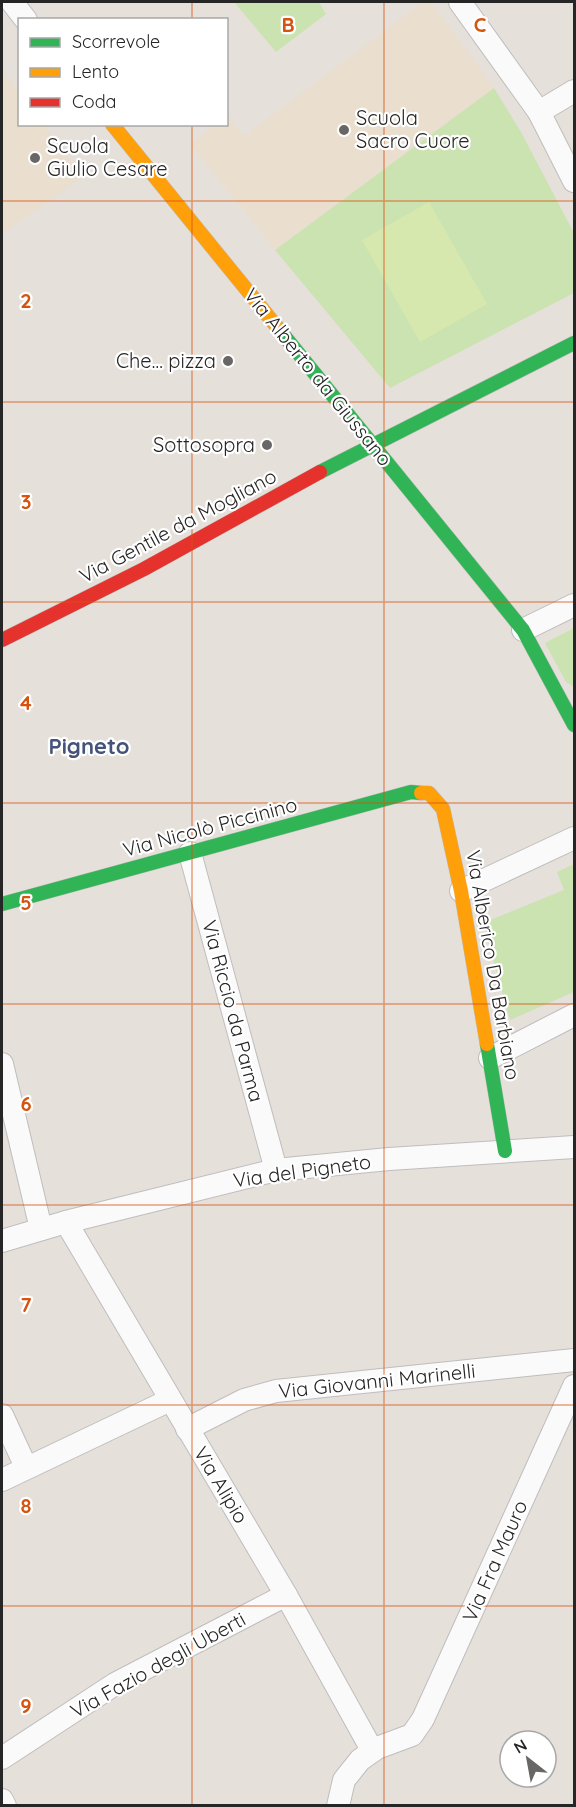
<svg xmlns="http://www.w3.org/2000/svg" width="576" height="1807" viewBox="0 0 576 1807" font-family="Quicksand,sans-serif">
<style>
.education{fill:#eadece}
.green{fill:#cae3b1}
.pitch{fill:#d7e8ae}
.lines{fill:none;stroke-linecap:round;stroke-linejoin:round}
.street-casing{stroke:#bfbdbd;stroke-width:24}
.fast-casing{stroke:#bfbdbd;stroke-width:15}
.slow-casing{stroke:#bfbdbd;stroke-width:15}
.jam-casing{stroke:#bfbdbd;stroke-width:15}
.street{stroke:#fbfafa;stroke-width:22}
.fast{stroke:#30b455;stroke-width:14}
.slow{stroke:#ff9f0a;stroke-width:14}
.jam{stroke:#e5322d;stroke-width:14}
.grid{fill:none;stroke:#d5540f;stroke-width:1.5;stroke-opacity:0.55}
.poi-dot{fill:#696765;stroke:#fff;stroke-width:2}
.labels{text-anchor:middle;stroke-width:4.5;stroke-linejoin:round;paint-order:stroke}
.poi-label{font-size:20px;fill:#262626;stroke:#fff;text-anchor:start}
.street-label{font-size:20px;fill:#262626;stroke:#fff}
.quarter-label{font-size:22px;font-weight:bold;fill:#455379;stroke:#fff}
.grid-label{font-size:20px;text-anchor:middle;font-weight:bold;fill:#d5540f;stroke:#fff;stroke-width:4.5;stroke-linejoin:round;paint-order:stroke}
</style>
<rect width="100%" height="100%" fill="#e6e0db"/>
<!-- education -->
<g class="education">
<polygon points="423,2 431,2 494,88 275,250 190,144 216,125 226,124 228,115 244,136"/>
<polygon points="2,71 19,93 20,124 44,125 83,177 2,234"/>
</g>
<!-- green -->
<g class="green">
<polygon points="234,2 319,2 326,14 276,52"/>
<polygon points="494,88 521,132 574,233 574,293 390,388 275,250"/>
<polygon points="574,628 574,687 566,682 545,643"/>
<polygon points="574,864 574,992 510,1020 483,923 564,890 557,872"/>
</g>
<!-- pitch -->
<polygon class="pitch" points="429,202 487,304 420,342 362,240"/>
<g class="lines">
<!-- street casing -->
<g class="street-casing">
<g id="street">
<polyline points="12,2 26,20"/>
<polyline points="460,2 539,112 574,181"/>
<polyline points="539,112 574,91"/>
<polyline points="523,630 574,605"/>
<polyline points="190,853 276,1170"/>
<polyline points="461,891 574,838"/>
<polyline points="490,1058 574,1015"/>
<polyline points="2,1064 41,1229"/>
<polyline points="66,1222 286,1595 372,1750"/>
<polyline points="2,1241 66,1222 276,1170 389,1159 574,1147"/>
<polyline points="2,1415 26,1467"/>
<polyline points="187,1429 244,1400 276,1391 574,1360"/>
<polyline points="2,1480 170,1400"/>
<polyline points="2,1758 115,1684 286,1595"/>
<polyline points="2,1800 5,1806"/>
<polyline points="338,1806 344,1780 360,1760 377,1748 412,1735 423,1719 574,1386"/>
</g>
</g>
<!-- fast casing -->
<g class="fast-casing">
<g id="fast">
<polyline points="277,327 523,630 574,725"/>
<polyline points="320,472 574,343"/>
<polyline points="2,904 411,792 421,793"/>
<polyline points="487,1044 505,1151"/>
</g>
</g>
<!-- slow casing -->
<g class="slow-casing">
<g id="slow">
<polyline points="112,124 277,327"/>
<polyline points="421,793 429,793 443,809 461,891 487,1044"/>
</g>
</g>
<!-- jam casing -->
<g class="jam-casing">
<polyline id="jam" points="2,640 144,569 320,472"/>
</g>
<!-- street -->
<use href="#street" class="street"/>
<!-- fast -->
<use href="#fast" class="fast"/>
<!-- slow -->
<use href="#slow" class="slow"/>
<!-- jam -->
<use href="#jam" class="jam"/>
</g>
<!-- grid -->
<path class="grid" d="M192 2V20M384 2V1806M192 124V1806M2 201H574M2 402H574M2 602H574M2 803H574M2 1004H574M2 1205H574M2 1405H574M2 1606H574"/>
<!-- markers -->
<g class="poi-dot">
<circle cx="344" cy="130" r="6"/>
<circle cx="35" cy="158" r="6"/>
<circle cx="228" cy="361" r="6"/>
<circle cx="267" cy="445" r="6"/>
</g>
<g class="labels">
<!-- poi labels -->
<g class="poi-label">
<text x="356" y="125">Scuola<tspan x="356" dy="23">Sacro Cuore</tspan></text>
<text x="47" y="153">Scuola<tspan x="47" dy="23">Giulio Cesare</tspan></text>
<text x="216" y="368" text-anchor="end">Che… pizza</text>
<text x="255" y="452" text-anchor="end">Sottosopra</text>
</g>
<!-- street labels -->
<g class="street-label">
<text transform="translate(318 377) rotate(51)" y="7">Via Alberto da Giussano</text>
<text transform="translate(178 526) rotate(-28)" y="7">Via Gentile da Mogliano</text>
<text transform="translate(210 827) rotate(-15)" y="7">Via Nicolò Piccinino</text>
<text transform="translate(493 965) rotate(80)" y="7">Via Alberico Da Barbiano</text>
<text transform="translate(233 1011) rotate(75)" y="7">Via Riccio da Parma</text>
<text transform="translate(302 1171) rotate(-8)" y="7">Via del Pigneto</text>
<text transform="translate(377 1381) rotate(-6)" y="7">Via Giovanni Marinelli</text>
<text transform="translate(221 1485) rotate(59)" y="7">Via Alipio</text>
<text transform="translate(495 1561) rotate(-66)" y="7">Via Fra Mauro</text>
<text transform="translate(158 1665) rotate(-29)" y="7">Via Fazio degli Uberti</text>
</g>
<!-- quarter labels -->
<g class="quarter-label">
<text x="89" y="754">Pigneto</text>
</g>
</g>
<g class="grid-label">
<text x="288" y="32">B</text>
<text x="480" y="32">C</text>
<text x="26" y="308">2</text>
<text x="26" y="509">3</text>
<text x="26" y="710">4</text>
<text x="26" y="910">5</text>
<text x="26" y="1111">6</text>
<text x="26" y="1312">7</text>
<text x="26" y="1513">8</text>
<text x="26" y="1713">9</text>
</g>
<!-- border -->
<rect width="576" height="1807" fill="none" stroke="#262626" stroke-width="6"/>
<!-- legend -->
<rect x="18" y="18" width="210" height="108" fill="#ffffff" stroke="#a8a8a8" stroke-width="1.5"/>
<rect x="30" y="38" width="30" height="9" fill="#30b455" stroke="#a8a8a8" stroke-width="1.5"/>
<text x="72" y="48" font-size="18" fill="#262626">Scorrevole</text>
<rect x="30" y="68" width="30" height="9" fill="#ff9f0a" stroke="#a8a8a8" stroke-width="1.5"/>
<text x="72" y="78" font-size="18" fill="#262626">Lento</text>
<rect x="30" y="98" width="30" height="9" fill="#e5322d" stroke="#a8a8a8" stroke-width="1.5"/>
<text x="72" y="108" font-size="18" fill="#262626">Coda</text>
<!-- north arrow -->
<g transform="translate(528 1759) rotate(329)"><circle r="28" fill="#ffffff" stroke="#a8a8a8" stroke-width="1.5"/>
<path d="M0-4.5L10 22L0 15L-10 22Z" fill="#696765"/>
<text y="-9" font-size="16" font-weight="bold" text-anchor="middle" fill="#262626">N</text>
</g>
</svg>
